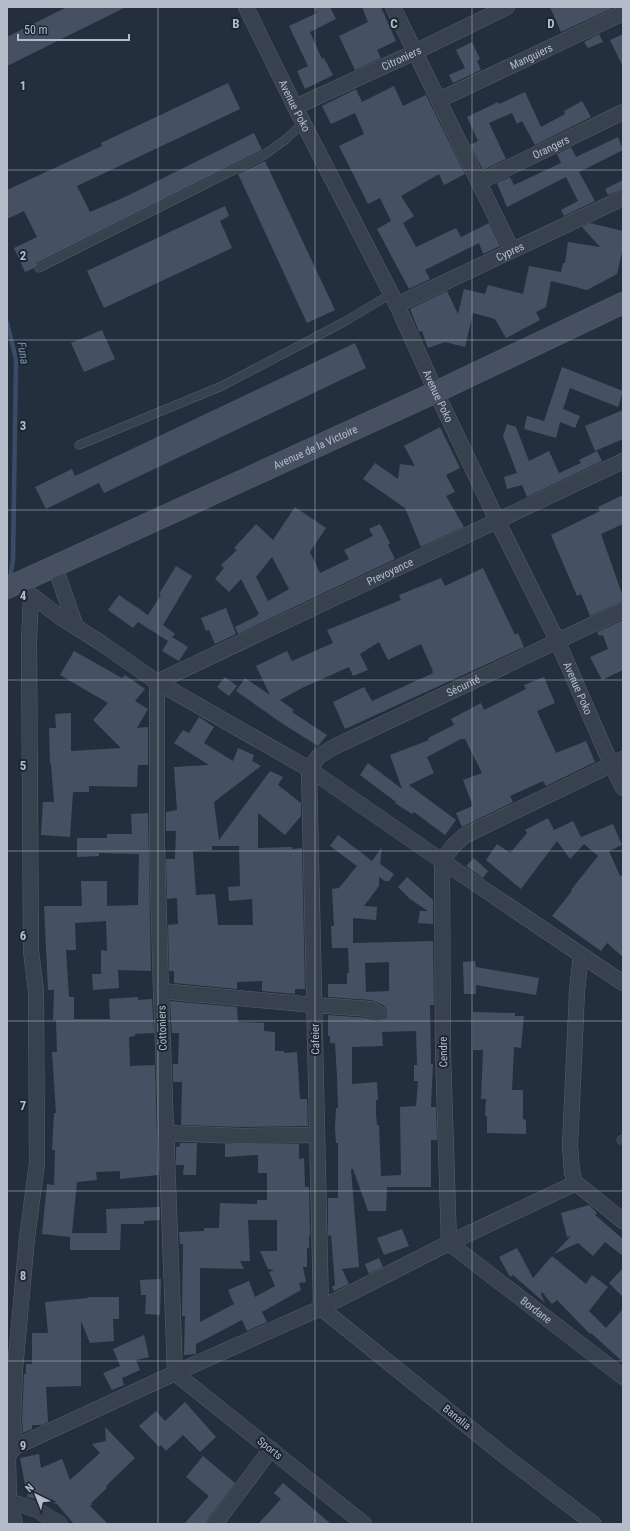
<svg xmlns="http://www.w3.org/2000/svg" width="630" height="1531" viewBox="0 0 630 1531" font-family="'Roboto Condensed',sans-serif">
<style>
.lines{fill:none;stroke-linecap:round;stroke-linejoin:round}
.stream{stroke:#394c67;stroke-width:4.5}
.building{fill:#455162;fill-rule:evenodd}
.lane-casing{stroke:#565f6c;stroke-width:9}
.street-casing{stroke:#565f6c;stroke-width:16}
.secondary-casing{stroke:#565f6c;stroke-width:22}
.lane{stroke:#38414e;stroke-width:8}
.street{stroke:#38414e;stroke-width:15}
.secondary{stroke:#465061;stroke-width:21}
.grid{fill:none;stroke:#b4bcc9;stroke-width:1;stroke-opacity:0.55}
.labels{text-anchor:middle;stroke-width:4;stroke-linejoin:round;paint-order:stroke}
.street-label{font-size:11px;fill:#b4bcc9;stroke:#1d2633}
.water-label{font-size:12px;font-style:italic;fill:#7c92b1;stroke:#1d2633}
.grid-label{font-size:13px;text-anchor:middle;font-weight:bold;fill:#b4bcc9;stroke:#1d2633;stroke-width:4;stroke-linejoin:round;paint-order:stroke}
</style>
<rect width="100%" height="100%" fill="#242f3e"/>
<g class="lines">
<!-- stream -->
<polyline class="stream" points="7,323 16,359 13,559 10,580"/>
</g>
<!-- building -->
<g class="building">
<polygon points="67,7 126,7 7,66 7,37"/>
<polygon points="314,7 330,7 336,19 310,32 322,59 324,58 333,75 305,89 297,71 308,66 289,26 317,13"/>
<polygon points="362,7 381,7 396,41 377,50 381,58 355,70 339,36 368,22"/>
<polygon points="550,7 615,7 561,32"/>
<polygon points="599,34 603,42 588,48 584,42"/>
<polygon points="623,34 623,67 610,40"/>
<polygon points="472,42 480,59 477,61 481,70 453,83 449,75 465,68 456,50"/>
<polygon points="228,83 240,109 77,186 90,212 125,197 254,133 262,150 37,263 34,268 25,272 14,248 37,237 24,211 7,219 7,190 102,146 101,143"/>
<polygon points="394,86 403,106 426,95 465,174 444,185 439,174 401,196 414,216 403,223 416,247 456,228 461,237 489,223 500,246 483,254 479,243 425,270 430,279 409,289 377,229 391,221 380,198 368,204 339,146 364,134 355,113 331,124 322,106 356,89 362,102"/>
<polygon points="525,92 541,127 565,114 564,111 582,101 591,117 535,145 522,121 517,124 512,113 489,123 506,159 483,170 470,145 478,141 467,117 498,102 499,104"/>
<polygon points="618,137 623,150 579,172 595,201 564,216 561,210 578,201 566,177 507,207 497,183 510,177 514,185 561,163 557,154 571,147 576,157"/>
<polygon points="265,161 335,310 307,323 238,174"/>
<polygon points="623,180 623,189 608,195 605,189"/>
<polygon points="225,206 229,216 220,221 232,248 104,308 87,271"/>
<polygon points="590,223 623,231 623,248 617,274 587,290 551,281 546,307 536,312 540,320 506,338 495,319 473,313 465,347 445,342 428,348 422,331 419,332 410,309 447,291 458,314 464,289 485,294 488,285 523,294 529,266 561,272 563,263 565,263 568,242 600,247 582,227"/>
<polygon points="102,330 115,359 84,372 71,343"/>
<polygon points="355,343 366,368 104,493 99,483 46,509 35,487 72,469 75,476"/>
<polygon points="562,367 623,391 618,407 570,388 563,409 580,416 575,428 560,422 556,438 524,429 527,416 544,421"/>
<polygon points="623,410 623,439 595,451 585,426"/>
<polygon points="507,424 516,427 529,461 549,451 559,473 581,463 579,460 597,451 602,461 527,497 522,485 507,489 504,477 517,473 503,436"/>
<polygon points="440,427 460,468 446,475 455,492 446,496 464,527 421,547 405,508 363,479 375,463 398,479 400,464 415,466 404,446"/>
<polygon points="623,495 623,524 601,534 623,597 623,601 590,616 581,594 577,596 551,535 600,511 598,507"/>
<path d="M295 507 326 528 310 552 320 573 349 559 344 550 373 536 369 529 380 524 390 543 388 545 395 559 238 634 235 627 257 616V615L259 614 241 579 229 592 215 579 224 568 221 565 237 550 234 548 256 524 273 540ZM272 557 289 589 268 601 256 577Z"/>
<polygon points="176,566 192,576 163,625 175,634 172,637 188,647 179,661 162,651 168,641 138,622 133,628 108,610 119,595 148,615 161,595 159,594"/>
<polygon points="483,568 515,635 518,633 524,647 345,729 333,702 364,687 372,701 433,673 432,671 433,671 421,644 388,660 379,642 360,654 368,670 353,676 349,667 302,688 280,700 294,710 292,712 327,735 318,746 283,724 236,691 245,678 270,695 256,666 287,651 292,661 333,643 327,630 401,600 399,595 441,578 445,586"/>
<polygon points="226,608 236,634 215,644 209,630 206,631 201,618"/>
<polygon points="623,620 623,670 602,680 590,657 608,649 603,635 599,636 597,632"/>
<polygon points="74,651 122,678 125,675 145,689 135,701 148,709 137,728 148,727 148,765 138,765 137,787 89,786 89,792 73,792 70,837 41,835 43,802 54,802 51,764 50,764 49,728 56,728 55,714 71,713 71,751 121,748 93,720 108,703 60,675"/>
<polygon points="225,677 237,686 229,696 217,687"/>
<polygon points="544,677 555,703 537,711 556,753 586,741 595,762 546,786 543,781 510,796 513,802 462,827 456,813 473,806 463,780 482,773 465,739 461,739 427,757 434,773 409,785 456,820 445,835 414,812 412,814 395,803 396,802 360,775 368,763 402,789 390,755 429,740 428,738 454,725 451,719 481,703 484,710 526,689 524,685"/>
<path d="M199 717 214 727 204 743 233 761 238 748 254 755 252 761 261 766 214 802 219 840 270 771 283 777 278 785 301 803V816L285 835 258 813V848L292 847V849L302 848 305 989H295V994L262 991V981L237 982V989L174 983V971H169L168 925 178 924 177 898 167 899 166 859H175L176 831H166V812L177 810 174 767 209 765 174 743 183 730 189 733ZM212 846H239L240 886 228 887 229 901 252 899 253 925H218L215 894 196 895 193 851 212 850Z"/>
<polygon points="148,813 151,971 118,970 119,988 93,990 92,974 101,974 101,950 107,951 106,921 75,923 76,950 66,950 69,997 74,997 74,1019 110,1019 109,999 138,997 138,1000 152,999 154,1033 135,1034 135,1036 129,1037 130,1066 155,1065 158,1175 120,1179 120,1171 96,1172 97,1180 77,1182 72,1233 107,1233 106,1209 160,1207 160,1220 144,1221 144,1224 121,1224 120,1250 70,1250 70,1237 42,1234 47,1184 54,1185 55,1150 52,1150 54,1113 56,1113 52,1052 57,1052 56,1020 53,1020 54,990 48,990 44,906 82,906 81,881 107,881 107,906 138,905 139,854 99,853 99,856 77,857 77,838 107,838 107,834 132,834 131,814"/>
<polygon points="548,818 554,830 573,821 581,837 613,824 622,845 609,851 620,876 623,875 623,957 607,943 601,951 552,916 572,891 571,890 598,856 584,844 570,859 557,841 521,889 486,860 497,844 510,853 527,833 525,830"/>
<path d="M338 835 372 861 382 847 380 864 394 874 389 881H385L379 877V886L364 906 377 907 376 920 353 918V943L433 941 434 1005H430L431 1064H433L431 1107H436L437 1140H431V1187H387L386 1211H368L353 1169H351L359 1267 342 1269 349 1284 334 1291 332 1287 335 1285 331 1235 328 1236V1198H338V1143H336L335 1127 336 1108H338L337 1077 335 1043H330V1036H328V1015L368 1018 378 1022 386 1018 387 1013 386 1009 383 1005 372 1000 328 997V984H347V973H349L348 948H332L331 926H334L332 889 339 888 357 866 330 846ZM389 962V991L366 992 365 963ZM416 1031 417 1065H414V1081H418L416 1106 400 1107 401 1175 381 1176 379 1125H377L376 1114V1100H378L377 1082 352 1084V1047L383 1046 382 1032Z"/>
<polygon points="474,858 488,871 483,878 466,866"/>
<polygon points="407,877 433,900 433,924 418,923 420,911 428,911 410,899 398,887"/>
<polygon points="475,961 476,967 539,978 536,995 476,985 476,994 464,994 463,962"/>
<polygon points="170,1001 237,1007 238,1022 264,1023 264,1031 275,1032 275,1051 284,1051 284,1053 297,1052 300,1099 307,1099 308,1126 241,1127 181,1125 182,1082 173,1082 173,1064 178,1064 179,1033 172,1033"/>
<polygon points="473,1012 515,1013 515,1016 524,1016 521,1048 514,1047 512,1090 523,1090 523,1119 526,1120 526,1134 487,1133 487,1116 485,1116 486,1099 481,1099 483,1050 473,1050"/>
<polygon points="180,1143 197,1143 196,1175 183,1175 184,1165 176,1165 176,1147 180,1146"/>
<path d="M225 1144H299V1159L304 1158 305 1187H309L310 1236H309V1248H307V1267H303L306 1282 299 1283 301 1290 262 1312 267 1322 247 1331 242 1320 196 1344V1354L184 1355 185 1316H182L183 1244H180L179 1232 204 1231V1228H219L220 1203 257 1204V1200H267V1173H258V1155L225 1157ZM248 1220H277V1251H260L268 1269 274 1270 269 1272 275 1286 255 1297 249 1281 228 1290 234 1304 200 1322V1268L244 1269 240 1261H250Z"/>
<polygon points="589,1205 597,1213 595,1215 623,1239 623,1256 605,1242 593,1256 578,1243 554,1254 571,1236 567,1237 561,1213"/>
<polygon points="402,1229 409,1246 384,1255 377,1238"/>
<polygon points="517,1248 533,1278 552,1256 586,1284 592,1275 608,1287 589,1311 606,1328 623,1309 623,1362 591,1333 590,1334 557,1300 552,1304 542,1292 541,1294 545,1303 513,1275 510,1277 499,1257"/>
<polygon points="379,1258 383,1267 369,1274 365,1264"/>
<polygon points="623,1268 623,1297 609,1283"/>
<polygon points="161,1279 160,1315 145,1314 146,1295 141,1295 140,1280"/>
<polygon points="88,1297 119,1297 119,1319 113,1319 114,1341 90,1343 81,1321 81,1386 46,1387 48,1422 42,1425 32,1425 32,1429 23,1433 22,1420 24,1374 26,1374 26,1364 32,1364 32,1333 48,1333 45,1302 88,1298"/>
<polygon points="144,1335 149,1357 136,1360 140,1370 122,1378 124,1385 112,1390 103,1373 120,1366 113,1349"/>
<polygon points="185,1402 216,1437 200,1452 183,1435 166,1451 161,1445 159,1447 139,1426 156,1411 165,1421"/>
<polygon points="105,1427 135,1458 106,1486 107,1488 91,1503 92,1504 90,1506 108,1524 74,1524 57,1504 27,1497 30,1485 25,1485 20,1458 39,1454 41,1468 62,1459 70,1480 100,1453 92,1444 106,1441"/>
<polygon points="203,1456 235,1483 208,1519 206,1524 184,1524 209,1496 186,1477"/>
<polygon points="283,1483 331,1524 258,1524 281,1499 274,1493"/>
</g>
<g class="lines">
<!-- lane casing -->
<g class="lane-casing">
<g id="lane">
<polyline points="39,268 264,155 285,140 303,123"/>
<polyline points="79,445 222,386 344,322 391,294"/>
<polyline points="621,1140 623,1139"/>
</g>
</g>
<!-- street casing -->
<g class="street-casing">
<g id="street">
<path id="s1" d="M246 7 295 107 397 305 436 392 497 520 557 640 611 764 623 788"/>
<polyline points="393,7 512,250"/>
<path id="s2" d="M439 100 623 13"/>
<path id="s3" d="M295 107 415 52 507 7"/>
<path id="s4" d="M479 182 623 112"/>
<path id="s5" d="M397 305 623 198"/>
<polyline points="55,567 76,627"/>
<polyline points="26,591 60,617 101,643 157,682 309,769 442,861 623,983"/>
<polyline points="581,955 577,991 570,1146 572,1173 576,1183 623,1221"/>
<polyline points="161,991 314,1005 371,1009 378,1013"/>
<polyline points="166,1133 241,1136 317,1135"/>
<polyline points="449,1243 443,1053 442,861 454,845 464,836 623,759"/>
<path id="s6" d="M449 1243 623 1377"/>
<polyline points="15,1447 13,1420 15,1369 27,1238 37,1163 36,991 31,951 29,642 31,595"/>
<polyline points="9,1501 37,1510 60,1524"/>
<polyline points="15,1524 9,1501 8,1458 10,1452 15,1447 175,1373 321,1308 449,1243 576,1183"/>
<polyline points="215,1524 271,1449"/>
<path id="s7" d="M364 1524 175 1373 161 991 157 847V682L623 461"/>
<path id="s8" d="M594 1524 506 1457 321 1308 309 769 319 756 334 747 623 610"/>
</g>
</g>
<!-- secondary casing -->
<g class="secondary-casing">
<g id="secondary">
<path id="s9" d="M7 588 436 392 623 303"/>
</g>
</g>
<!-- lane -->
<use href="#lane" class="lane"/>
<!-- street -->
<use href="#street" class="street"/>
<!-- secondary -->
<use href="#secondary" class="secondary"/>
</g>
<!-- grid -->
<path class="grid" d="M158 7V1524M315 7V1524M472 7V1524M7 170H623M7 340H623M7 510H623M7 680H623M7 851H623M7 1021H623M7 1191H623M7 1361H623"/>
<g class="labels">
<!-- street labels -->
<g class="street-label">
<text dy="4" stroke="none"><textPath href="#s2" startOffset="102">Manguiers</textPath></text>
<text dy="4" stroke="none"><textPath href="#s3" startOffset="117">Citroniers</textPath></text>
<text dy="4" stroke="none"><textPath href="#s1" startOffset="110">Avenue Poko</textPath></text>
<text dy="4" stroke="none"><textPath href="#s4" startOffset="80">Orangers</textPath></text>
<text dy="4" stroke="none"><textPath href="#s5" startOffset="125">Cypres</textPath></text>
<text dy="4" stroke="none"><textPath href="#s1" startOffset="434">Avenue Poko</textPath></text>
<text dy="4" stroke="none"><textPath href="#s9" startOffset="339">Avenue de la Victoire</textPath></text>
<text dy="4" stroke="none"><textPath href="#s7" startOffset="1191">Prevoyance</textPath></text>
<text dy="4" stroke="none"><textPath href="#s8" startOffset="1064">Sécurité</textPath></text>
<text dy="4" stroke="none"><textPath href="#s1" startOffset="758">Avenue Poko</textPath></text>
<text transform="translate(162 1028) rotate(-92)" y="4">Cottoniers</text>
<text transform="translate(315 1039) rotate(-91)" y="4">Cafeier</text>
<text transform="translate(443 1052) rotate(-91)" y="4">Cendre</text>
<text dy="4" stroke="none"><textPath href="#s6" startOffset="110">Bordane</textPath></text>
<text transform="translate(457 1417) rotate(39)" y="4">Banalia</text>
<text transform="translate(270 1448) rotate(39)" y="4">Sports</text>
</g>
<!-- water labels -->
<g class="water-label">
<text transform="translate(23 353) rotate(81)" y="4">Funa</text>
</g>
</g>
<g class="grid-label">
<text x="236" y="28">B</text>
<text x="394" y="28">C</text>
<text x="551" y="28">D</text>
<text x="23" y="90">1</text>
<text x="23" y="260">2</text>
<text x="23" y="430">3</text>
<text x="23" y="600">4</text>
<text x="23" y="770">5</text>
<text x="23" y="940">6</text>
<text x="23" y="1110">7</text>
<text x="23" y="1280">8</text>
<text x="23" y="1450">9</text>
</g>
<!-- border -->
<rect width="630" height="1531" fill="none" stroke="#b4bcc9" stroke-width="16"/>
<!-- north arrow -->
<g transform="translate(36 1495) rotate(317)" stroke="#1d2633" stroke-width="3" paint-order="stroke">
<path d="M0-3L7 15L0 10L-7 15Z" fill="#b4bcc9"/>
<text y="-6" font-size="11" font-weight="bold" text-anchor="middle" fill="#b4bcc9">N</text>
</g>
<!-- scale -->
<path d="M18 34v6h111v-6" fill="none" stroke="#b4bcc9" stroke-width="2"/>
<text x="24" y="34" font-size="12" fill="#b4bcc9" stroke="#1d2633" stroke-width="3" paint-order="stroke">50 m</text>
</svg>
